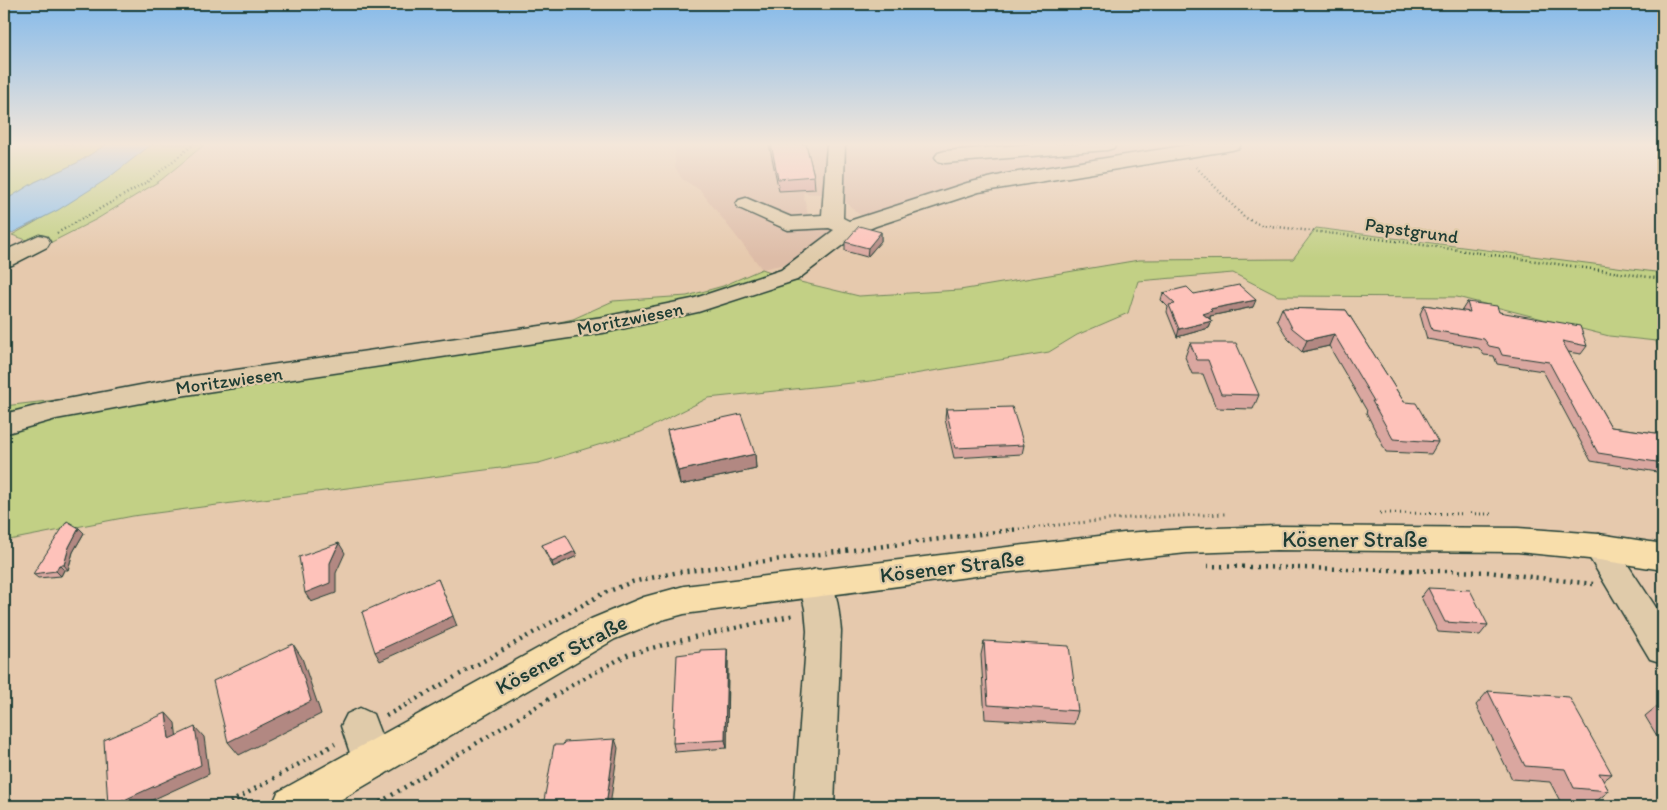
<svg xmlns="http://www.w3.org/2000/svg" width="1667" height="810" viewBox="0 0 1667 810" font-family="Itim,sans-serif">
<style>
.built{fill:#ddbca7}
.green{fill:#c2d085;stroke:#70865c}
.water{fill:#92c4ee;stroke:#648ea4}
.lines{fill:none;stroke-linecap:round;stroke-linejoin:round}
.minor-casing{stroke:#1f3d34;stroke-width:3}
.major-casing{stroke:#1f3d34;stroke-width:3}
.path-far2{stroke:#1f3d34;stroke-width:2.5;stroke-dasharray:1 3;stroke-linecap:butt}
.path-far1{stroke:#1f3d34;stroke-width:3;stroke-dasharray:1 4;stroke-linecap:butt}
.path{stroke:#1f3d34;stroke-width:4.5;stroke-dasharray:2 5;stroke-linecap:butt}
.minor{fill:#e0cbaa;fill-rule:evenodd}
.major{fill:#f8deab;fill-rule:evenodd}
.wall{fill:#daa7a0;stroke:#1f3d34}
.shaded-wall{fill:#b28882;stroke:#1f3d34}
.building{fill:#fec2ba;stroke:#1f3d34}
.labels{text-anchor:middle;stroke-width:4.5;stroke-linejoin:round;paint-order:stroke}
.street-label{font-size:19px;fill:#1f3d34;stroke:#e0cbaa}
.near-street-label{font-size:22px;fill:#1f3d34;stroke:#e0cbaa}
</style>
<rect width="100%" height="100%" fill="#e6c9ad"/>
<filter id="ink" filterUnits="userSpaceOnUse"><feTurbulence type="fractalNoise" baseFrequency=".02" numOctaves="2"/><feDisplacementMap in="SourceGraphic" scale="10" xChannelSelector="R" yChannelSelector="G"/><feConvolveMatrix kernelMatrix="1 2 1 2 8 2 1 2 1" color-interpolation-filters="sRGB"/></filter>
<g filter="url(#ink)">
<!-- built -->
<polygon class="built" points="675,144 1183,144 1191,148 1006,173 862,217 838,195 803,193 810,224 838,230 790,263 762,269 700,190 682,179 675,167"/>
<!-- green -->
<g class="green">
<polygon points="4,144 107,144 77,163 35,182 4,201"/>
<path d="M152 144H205L161 180 97 219 44 246 12 235C62 208 107 178 152 144Z"/>
<polygon points="1316,228 1663,273 1663,370 1656,341 1609,336 1457,297 1278,296 1233,273 1138,281 1128,313 1077,335 1049,352 871,381 708,398 641,432 539,463 133,516 4,541 4,406 108,394 479,340 573,319 613,301 687,296 723,286 762,269 796,281 859,296 960,290 1139,260 1293,259"/>
</g>
<!-- water -->
<polygon class="water" points="107,144 152,144 107,179 58,210 4,237 4,201 35,182 77,163"/>
<g class="lines">
<!-- minor casing -->
<g class="minor-casing">
<g id="minor">
<polygon points="827,144 845,144 843,218 849,221 967,183 1006,174 1195,144 1241,144 1239,148 1232,150 979,192 876,226 857,234 797,280 698,312 603,333 173,397 56,419 4,434 4,414 56,401 173,379 603,317 692,299 781,270 834,230 829,228 788,230 739,208 736,204 739,200 746,198 791,217 822,215"/>
<polygon points="1033,144 1116,144 1114,148 1107,150 945,163 938,161 935,157 938,153 945,151"/>
<polygon points="39,235 47,237 50,242 47,247 12,265 4,267 4,251"/>
<polygon points="1599,534 1610,538 1663,618 1663,663 1650,659 1583,547 1588,538"/>
<path d="M816 569 828 573C837 591 839 611 841 631L834 806H794L807 631 805 609 799 583 804 573Z"/>
<polygon points="360,708 373,714 391,761 385,774 371,780 357,774 341,726 347,714"/>
</g>
</g>
<!-- major casing -->
<g class="major-casing">
<polygon id="major" points="1276,526 1518,528 1599,534 1663,544 1663,570 1599,560 1518,552 1276,550 1187,553 991,574 684,614 662,620 615,639 330,806 272,806 278,792 591,619 644,597 684,586 1124,533 1187,529"/>
</g>
<!-- path-far2 -->
<g class="path-far2">
<polyline points="1196,167 1244,217 1261,225 1395,241 1663,279"/>
<polyline points="57,233 147,182 194,144"/>
</g>
<!-- path-far1 -->
<g class="path-far1">
<polyline points="1380,513 1491,514"/>
<polyline points="1009,530 1127,518 1226,514"/>
</g>
<!-- path -->
<g class="path">
<polyline points="1207,566 1488,572 1593,584"/>
<polyline points="386,716 602,594 632,582 679,572 1019,529"/>
<polyline points="224,806 335,744"/>
<polyline points="374,806 572,685 629,654 694,637 795,615"/>
</g>
<!-- minor -->
<use href="#minor" class="minor"/>
<!-- major -->
<use href="#major" class="major"/>
</g>
<!-- wall -->
<g class="wall">
<polygon points="769,144 806,144 814,176 815,189 779,191"/>
<polygon points="881,232 881,241 867,257 845,251 845,242"/>
<polygon points="1163,293 1194,294 1253,307 1210,316 1210,319 1212,321 1209,328 1177,337 1167,312 1168,307 1161,300"/>
<polygon points="1467,302 1499,312 1587,346 1581,354 1568,352 1611,427 1663,434 1663,473 1591,461 1543,371 1497,364 1494,356 1484,355 1479,348 1427,339 1420,314 1424,305 1462,311 1462,310"/>
<polygon points="1282,308 1346,310 1404,402 1438,442 1431,454 1386,452 1366,412 1367,411 1329,346 1302,352 1288,339 1277,320"/>
<polygon points="1190,343 1259,395 1253,409 1216,408 1203,374 1192,374 1185,357"/>
<polygon points="946,409 1024,445 1022,454 954,458 945,419"/>
<polygon points="667,430 755,454 756,469 680,485 670,444"/>
<polygon points="79,528 84,533 73,552 68,570 64,570 61,576 38,578 33,574"/>
<polygon points="542,545 575,551 577,556 553,567 544,550"/>
<polygon points="1428,588 1488,625 1480,635 1438,632 1421,597"/>
<polygon points="984,641 1078,711 1074,724 985,719 981,655"/>
<polygon points="727,649 728,658 727,748 675,752 673,743"/>
<polygon points="1488,691 1612,774 1603,781 1609,791 1593,804 1560,801 1550,782 1512,779 1476,705"/>
<polygon points="1656,707 1663,707 1663,746 1645,716"/>
</g>
<!-- shaded-wall -->
<g class="shaded-wall">
<polygon points="881,232 881,241 867,257 868,248"/>
<polygon points="1256,300 1253,307 1210,316 1210,319 1203,314 1210,309"/>
<polygon points="1212,321 1209,328 1177,337 1179,329"/>
<polygon points="1334,334 1329,346 1302,352 1307,340"/>
<polygon points="755,454 756,469 680,485 678,471"/>
<polygon points="79,528 84,533 73,552 68,570 64,565 69,547"/>
<polygon points="339,543 345,553 336,573 336,593 311,602 305,593 330,563"/>
<polygon points="575,551 577,556 553,567 552,562"/>
<polygon points="59,565 64,570 61,576 56,571"/>
<polygon points="438,579 457,626 380,661 375,652"/>
<polygon points="293,644 302,658 321,714 239,755 228,742"/>
<polygon points="727,649 728,658 727,748 725,740"/>
<polygon points="166,713 175,723 178,748 169,739"/>
<polygon points="195,727 204,737 209,774 139,806 111,806"/>
<polygon points="615,739 618,748 610,806 606,806"/>
</g>
<!-- building -->
<g class="building">
<polygon points="771,144 806,144 814,176 778,179"/>
<polygon points="859,226 881,232 868,248 845,242"/>
<polygon points="1239,285 1256,300 1210,309 1212,311 1203,314 1212,321 1179,329 1169,305 1175,304 1163,293 1187,287 1194,294"/>
<polygon points="1467,302 1497,306 1499,312 1580,326 1587,346 1562,341 1611,427 1663,434 1663,463 1598,453 1549,362 1502,355 1499,348 1489,346 1484,339 1432,330 1424,305 1470,312"/>
<polygon points="1282,308 1346,310 1404,402 1416,403 1438,442 1393,439 1372,401 1374,401 1334,334 1307,340 1292,328"/>
<polygon points="1190,343 1236,343 1259,395 1221,394 1208,360 1197,360"/>
<polygon points="1012,407 1024,445 955,448 946,409"/>
<polygon points="741,414 755,454 678,471 667,430"/>
<polygon points="67,521 79,528 69,547 64,565 59,565 56,571 33,574"/>
<polygon points="566,535 575,551 552,562 542,545"/>
<polygon points="339,543 330,563 330,583 305,593 299,557"/>
<polygon points="438,579 453,616 375,652 362,612"/>
<polygon points="1428,588 1470,590 1488,625 1445,622"/>
<polygon points="984,641 1069,646 1078,711 988,705"/>
<polygon points="293,644 311,701 228,742 213,681"/>
<polygon points="727,649 725,740 673,743 677,655 700,652 700,650"/>
<polygon points="1488,691 1569,697 1612,774 1599,773 1609,791 1574,788 1565,769 1525,766"/>
<polygon points="1656,707 1663,707 1663,719"/>
<polygon points="166,713 169,739 195,727 201,765 111,806 108,806 104,740"/>
<polygon points="615,739 606,806 543,806 554,745 563,745 564,742"/>
</g>
</g>
<!-- sky -->
<linearGradient id="sky" x2="0" y2="1"><stop stop-color="#85baea"/><stop offset="0.56" stop-color="#f4e7da"/><stop offset="1" stop-color="#f4e7da" stop-opacity="0"/></linearGradient>
<rect width="1667" height="258" fill="url(#sky)"/>
<g class="labels">
<!-- street labels -->
<g class="street-label">
<text transform="translate(1412 230) rotate(8)" y="7">Papstgrund</text>
<text transform="translate(630 318) rotate(-11)" y="7">Moritzwiesen</text>
<text transform="translate(229 380) rotate(-8)" y="7">Moritzwiesen</text>
</g>
<!-- near-street labels -->
<g class="near-street-label">
<text x="1355" y="547">Kösener Straße</text>
<text transform="translate(952 566) rotate(-7)" y="8">Kösener Straße</text>
<text transform="translate(561 654) rotate(-28)" y="8">Kösener Straße</text>
</g>
</g>
<!-- margin -->
<rect width="1667" height="810" fill="none" stroke="#e0cbaa" stroke-width="20"/>
<rect x="10" y="10" width="1647" height="790" fill="none" stroke="#1f3d34" stroke-width="2" filter="url(#ink)"/>
</svg>
